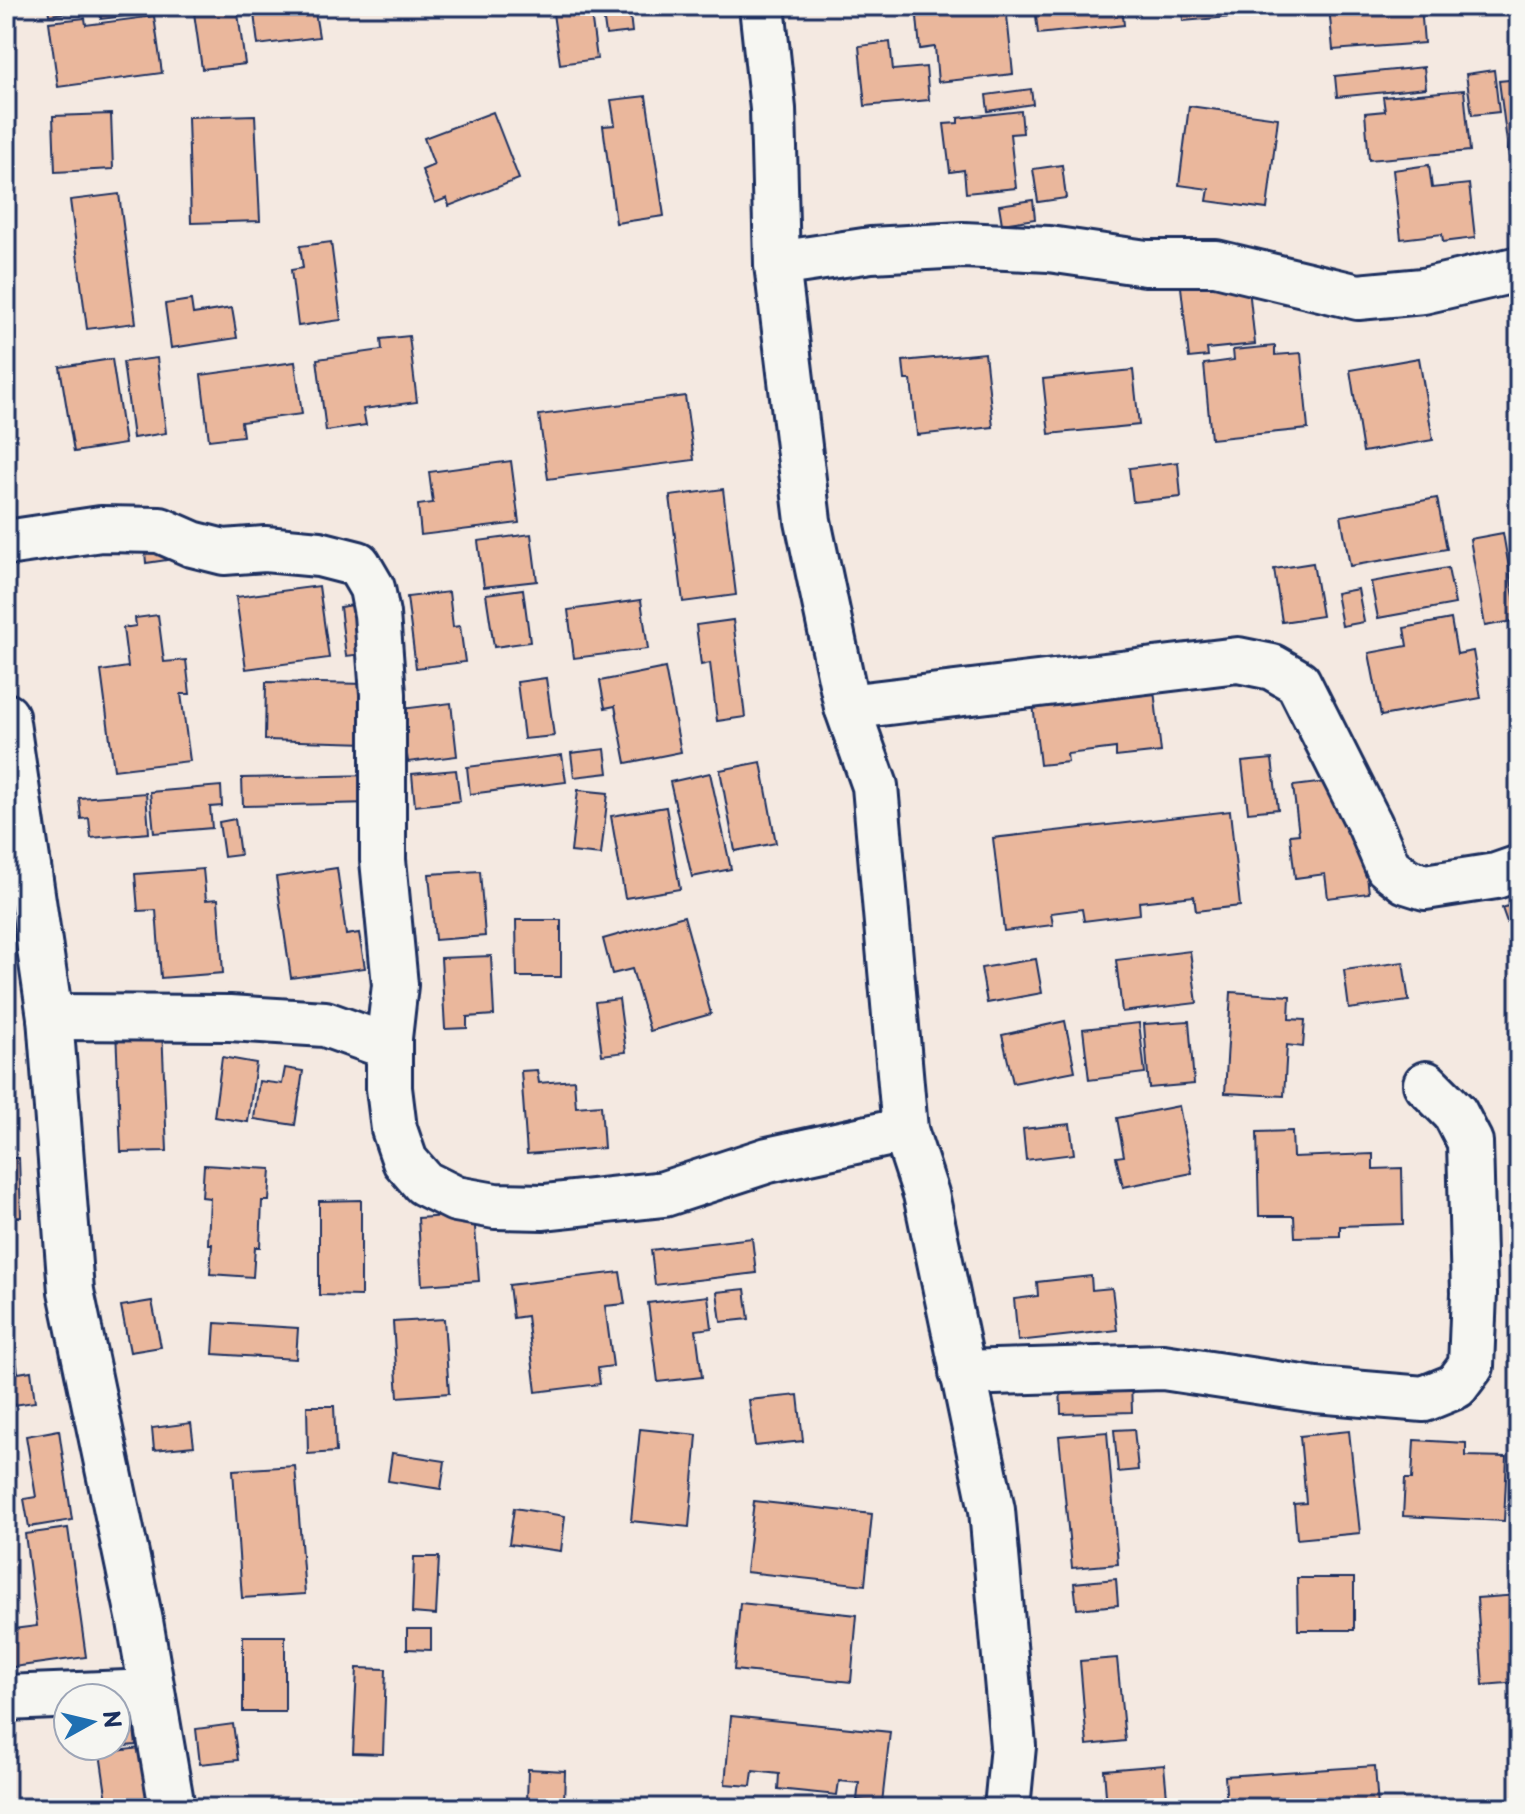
<svg xmlns="http://www.w3.org/2000/svg" width="1525" height="1814" viewBox="0 0 1525 1814" font-family="'Playpen Sans',sans-serif">
<style>
.building{fill:#eab79c;stroke:#1b2f5e;stroke-width:2}
.lines{fill:none;stroke-linecap:round;stroke-linejoin:round}
.minor-casing{stroke:#1b2f5e;stroke-width:50}
.minor{stroke:#f6f6f2;stroke-width:44}
</style>
<rect width="100%" height="100%" fill="#f4e9e1"/>
<filter id="ink" filterUnits="userSpaceOnUse"><feTurbulence type="fractalNoise" baseFrequency=".0125" numOctaves="2"/><feDisplacementMap in="SourceGraphic" scale="16" xChannelSelector="R" yChannelSelector="G"/><feConvolveMatrix kernelMatrix="1 2 1 2 8 2 1 2 1" color-interpolation-filters="sRGB"/></filter>
<g filter="url(#ink)">
<!-- building -->
<g class="building">
<polygon points="48,6 157,6 157,12 101,19 100,9 49,15"/>
<polygon points="193,6 237,6 245,64 202,69"/>
<polygon points="253,6 314,6 319,37 258,45"/>
<polygon points="552,6 590,6 597,59 560,64"/>
<polygon points="602,6 629,6 632,32 606,35"/>
<polygon points="869,6 904,6 904,11 870,15"/>
<polygon points="916,6 1006,6 1013,74 938,82 935,47 920,49"/>
<polygon points="1035,6 1122,6 1124,25 1038,34"/>
<polygon points="1182,6 1265,6 1266,14 1183,21"/>
<polygon points="1329,6 1421,6 1424,43 1333,50"/>
<polygon points="154,16 162,73 58,87 49,22 85,18 86,25"/>
<polygon points="890,42 893,70 926,67 929,100 865,106 859,46"/>
<polygon points="1424,67 1426,88 1337,97 1335,76"/>
<polygon points="1494,70 1499,112 1472,115 1466,74"/>
<polygon points="1519,79 1519,187 1513,188 1499,81"/>
<polygon points="1031,89 1033,104 988,111 986,95"/>
<polygon points="1464,90 1470,151 1369,160 1365,113 1385,111 1383,97"/>
<polygon points="646,96 664,216 616,223 603,126 615,125 611,100"/>
<polygon points="1189,106 1278,118 1267,209 1207,201 1209,189 1179,185"/>
<polygon points="1021,111 1023,133 1010,134 1016,188 966,193 964,170 950,172 944,124 958,123 958,118"/>
<polygon points="493,112 519,179 449,206 447,198 435,203 422,170 434,165 424,138"/>
<polygon points="111,114 113,169 55,172 53,116"/>
<polygon points="255,115 260,221 191,223 188,117"/>
<polygon points="1062,165 1066,198 1038,202 1033,169"/>
<polygon points="1429,165 1432,188 1469,184 1475,238 1443,242 1442,234 1401,239 1393,170"/>
<polygon points="119,194 136,323 87,329 70,200"/>
<polygon points="1033,200 1035,219 1002,224 999,205"/>
<polygon points="331,242 341,320 298,326 291,270 303,268 300,246"/>
<polygon points="1248,279 1255,344 1207,349 1208,356 1189,358 1181,287"/>
<polygon points="191,300 193,314 232,308 237,338 171,348 165,304"/>
<polygon points="409,336 417,402 363,409 366,425 326,431 317,359 382,350 381,339"/>
<polygon points="1275,346 1275,355 1301,353 1308,429 1211,439 1204,364 1234,360 1233,350"/>
<polygon points="985,353 993,427 917,435 911,380 905,380 903,361"/>
<polygon points="157,358 166,433 133,438 123,362"/>
<polygon points="1419,358 1433,440 1363,452 1350,370"/>
<polygon points="112,359 125,444 74,452 60,367"/>
<polygon points="295,362 302,414 241,422 243,436 209,440 201,375"/>
<polygon points="1133,370 1139,425 1049,434 1043,379"/>
<polygon points="685,396 694,460 548,479 539,415"/>
<polygon points="511,461 519,523 421,535 418,505 433,503 429,472"/>
<polygon points="1178,462 1181,497 1133,502 1129,468"/>
<polygon points="723,489 736,595 683,602 670,496"/>
<polygon points="1437,498 1447,549 1350,566 1341,516"/>
<polygon points="1503,533 1518,620 1485,626 1470,539"/>
<polygon points="531,534 537,581 484,587 478,541"/>
<polygon points="144,540 174,559 146,563"/>
<polygon points="1313,563 1322,616 1282,622 1274,569"/>
<polygon points="1448,568 1455,604 1378,618 1371,582"/>
<polygon points="319,586 329,658 246,669 236,597"/>
<polygon points="523,589 530,642 494,647 486,594"/>
<polygon points="1358,589 1364,622 1342,626 1336,593"/>
<polygon points="449,592 453,627 460,626 465,662 416,668 407,597"/>
<polygon points="641,600 648,649 574,658 568,610"/>
<polygon points="366,603 373,653 346,656 340,607"/>
<polygon points="158,615 164,662 186,660 190,694 181,694 190,761 114,770 101,671 128,667 123,628 136,626 135,618"/>
<polygon points="1451,619 1457,654 1473,651 1481,698 1381,716 1369,653 1407,646 1404,628"/>
<polygon points="733,620 745,717 717,721 710,663 701,665 696,625"/>
<polygon points="665,668 681,752 626,763 615,706 605,708 600,681"/>
<polygon points="546,678 554,736 524,739 517,682"/>
<polygon points="266,682 369,684 368,743 265,740"/>
<polygon points="1154,690 1161,752 1116,757 1116,748 1067,754 1068,762 1040,765 1033,704"/>
<polygon points="451,703 457,756 408,762 401,709"/>
<polygon points="605,749 608,773 574,777 571,753"/>
<polygon points="562,755 566,782 470,794 467,767"/>
<polygon points="1272,759 1278,809 1248,812 1242,762"/>
<polygon points="761,762 776,843 735,851 720,770"/>
<polygon points="456,770 460,801 415,806 412,774"/>
<polygon points="710,773 731,869 692,877 670,782"/>
<polygon points="372,775 372,803 243,806 242,778"/>
<polygon points="1342,780 1361,822 1369,893 1328,898 1325,874 1295,878 1290,835 1299,834 1293,786"/>
<polygon points="221,786 222,806 210,807 212,828 154,833 150,792"/>
<polygon points="578,790 608,793 601,855 571,852"/>
<polygon points="146,793 149,833 91,838 89,818 81,819 79,798"/>
<polygon points="666,807 680,889 625,898 611,816"/>
<polygon points="1230,811 1240,906 1196,911 1194,896 1139,902 1140,914 1084,921 1082,909 1051,913 1053,925 1004,931 993,838"/>
<polygon points="235,819 240,855 224,857 219,822"/>
<polygon points="337,868 346,935 359,933 365,968 291,978 276,877"/>
<polygon points="203,869 206,900 218,899 223,973 161,978 156,910 138,911 135,874"/>
<polygon points="480,871 485,936 435,940 429,874"/>
<polygon points="1519,902 1519,956 1502,908"/>
<polygon points="684,916 711,1014 650,1031 632,969 612,974 603,939"/>
<polygon points="516,920 561,920 561,977 517,977"/>
<polygon points="6,922 8,922 12,1022 6,1022"/>
<polygon points="1190,951 1197,1003 1122,1012 1116,960"/>
<polygon points="491,956 494,1015 467,1017 467,1028 445,1029 441,958"/>
<polygon points="1036,959 1042,993 987,1003 981,968"/>
<polygon points="1403,962 1409,1001 1349,1009 1344,970"/>
<polygon points="1231,992 1290,996 1289,1019 1305,1020 1303,1047 1287,1045 1284,1096 1225,1093"/>
<polygon points="619,999 626,1052 602,1055 595,1002"/>
<polygon points="1065,1021 1075,1071 1013,1083 1002,1035"/>
<polygon points="1189,1021 1194,1084 1149,1088 1144,1024"/>
<polygon points="1139,1023 1145,1073 1089,1080 1083,1029"/>
<polygon points="162,1027 167,1151 121,1152 116,1029"/>
<polygon points="222,1057 256,1063 248,1122 214,1117"/>
<polygon points="285,1068 303,1071 295,1125 254,1119 259,1081 282,1084"/>
<polygon points="537,1070 539,1083 574,1080 576,1107 601,1105 604,1148 527,1154 521,1071"/>
<polygon points="1179,1106 1192,1173 1123,1187 1116,1157 1124,1156 1117,1118"/>
<polygon points="1070,1124 1074,1154 1026,1160 1023,1129"/>
<polygon points="1292,1131 1293,1157 1373,1154 1373,1169 1402,1168 1403,1224 1340,1226 1340,1236 1295,1237 1294,1216 1259,1216 1257,1132"/>
<polygon points="6,1158 19,1158 21,1217 6,1218"/>
<polygon points="204,1165 271,1169 269,1201 262,1201 260,1247 255,1247 253,1277 210,1274 212,1244 208,1244 210,1198 202,1197"/>
<polygon points="361,1200 361,1296 319,1295 319,1201"/>
<polygon points="474,1214 479,1281 422,1285 418,1218"/>
<polygon points="752,1238 756,1273 655,1285 651,1250"/>
<polygon points="620,1272 625,1304 605,1306 613,1366 598,1368 600,1384 536,1392 527,1316 513,1318 509,1285"/>
<polygon points="1091,1276 1092,1290 1112,1288 1117,1330 1018,1341 1014,1299 1038,1296 1037,1282"/>
<polygon points="745,1289 749,1319 721,1322 717,1292"/>
<polygon points="708,1296 712,1328 696,1330 702,1377 658,1382 648,1303"/>
<polygon points="152,1301 161,1347 130,1352 121,1306"/>
<polygon points="444,1319 449,1393 398,1397 393,1322"/>
<polygon points="11,1320 18,1373 31,1371 35,1402 6,1406 6,1321"/>
<polygon points="215,1323 298,1328 296,1359 213,1354"/>
<polygon points="1131,1379 1132,1412 1061,1414 1060,1382"/>
<polygon points="798,1395 803,1441 755,1446 749,1400"/>
<polygon points="307,1406 334,1406 336,1452 308,1454"/>
<polygon points="191,1423 194,1446 154,1450 152,1428"/>
<polygon points="640,1429 697,1435 689,1527 631,1521"/>
<polygon points="1134,1429 1138,1470 1118,1472 1114,1430"/>
<polygon points="59,1430 72,1520 29,1527 24,1499 36,1497 26,1436"/>
<polygon points="1349,1431 1360,1533 1297,1539 1294,1504 1306,1503 1300,1436"/>
<polygon points="1107,1432 1118,1564 1072,1568 1059,1436"/>
<polygon points="1414,1440 1466,1443 1466,1456 1507,1457 1504,1521 1403,1516 1405,1479 1412,1479"/>
<polygon points="392,1453 445,1461 441,1489 388,1481"/>
<polygon points="295,1466 305,1594 242,1598 233,1470"/>
<polygon points="754,1501 872,1514 865,1585 746,1572"/>
<polygon points="514,1508 565,1516 561,1551 509,1544"/>
<polygon points="68,1528 86,1657 6,1668 6,1630 37,1626 25,1534"/>
<polygon points="414,1557 439,1557 436,1615 412,1613"/>
<polygon points="1297,1578 1354,1578 1354,1630 1298,1630"/>
<polygon points="1116,1579 1118,1605 1077,1609 1074,1583"/>
<polygon points="1519,1595 1519,1682 1483,1685 1477,1598"/>
<polygon points="740,1603 857,1615 851,1682 734,1670"/>
<polygon points="407,1629 431,1629 431,1650 407,1649"/>
<rect x="243" y="1636" width="42" height="76"/>
<polygon points="1117,1658 1125,1741 1087,1745 1080,1661"/>
<polygon points="357,1668 386,1669 383,1754 353,1753"/>
<polygon points="132,1713 136,1745 101,1748 101,1746 116,1746 116,1715"/>
<polygon points="731,1716 890,1732 882,1803 857,1800 859,1783 839,1781 837,1795 778,1789 779,1774 753,1771 751,1786 725,1784"/>
<polygon points="233,1724 238,1760 200,1764 196,1729"/>
<polygon points="140,1748 148,1808 108,1808 100,1753"/>
<polygon points="1164,1765 1168,1808 1107,1808 1104,1770"/>
<polygon points="1375,1766 1378,1808 1227,1808 1225,1776"/>
<polygon points="528,1769 565,1771 564,1804 527,1803"/>
<polygon points="1519,1802 1519,1808 1443,1808 1443,1804"/>
</g>
<g class="lines">
<!-- minor casing -->
<g class="minor-casing">
<g id="minor">
<polyline points="762,6 773,109 777,264 808,521 847,707 875,786 905,1130 926,1194 992,1510 1013,1746 1007,1808"/>
<polyline points="777,264 871,250 963,245 1049,249 1146,263 1216,263 1358,297 1423,291 1519,269"/>
<polyline points="6,543 101,529 160,530 192,544 224,552 265,549 319,554 358,564 372,588 377,614 383,694 383,860 395,985 389,1038 389,1088 394,1129 405,1161 424,1183 456,1199 495,1206 544,1207 664,1194 768,1160 905,1130"/>
<polyline points="847,707 1238,660 1272,667 1298,682 1370,825 1388,867 1406,881 1425,887 1496,876 1519,868"/>
<polyline points="6,716 50,1017 71,1291 140,1621 172,1808"/>
<polyline points="50,1017 230,1018 325,1024 389,1047"/>
<polyline points="962,1373 1163,1367 1316,1390 1424,1399 1456,1386 1471,1366 1474,1293 1470,1142 1455,1113 1426,1084"/>
<polyline points="6,1698 151,1692"/>
</g>
</g>
<!-- minor -->
<use href="#minor" class="minor"/>
</g>
</g>
<!-- margin -->
<rect width="1525" height="1814" fill="none" stroke="#f6f6f2" stroke-width="32"/>
<rect x="16" y="16" width="1493" height="1782" fill="none" stroke="#1b2f5e" stroke-width="3" filter="url(#ink)"/>
<!-- north arrow -->
<g transform="translate(92 1722) rotate(82)"><circle r="38" fill="#f6f6f2" stroke="#9ea6b7" stroke-width="2"/>
<path d="M0-6L14 30L0 20L-14 30Z" fill="#1f6fb2"/>
<text y="-12" font-size="22" font-weight="bold" text-anchor="middle" fill="#1b2f5e">N</text>
</g>
</svg>
